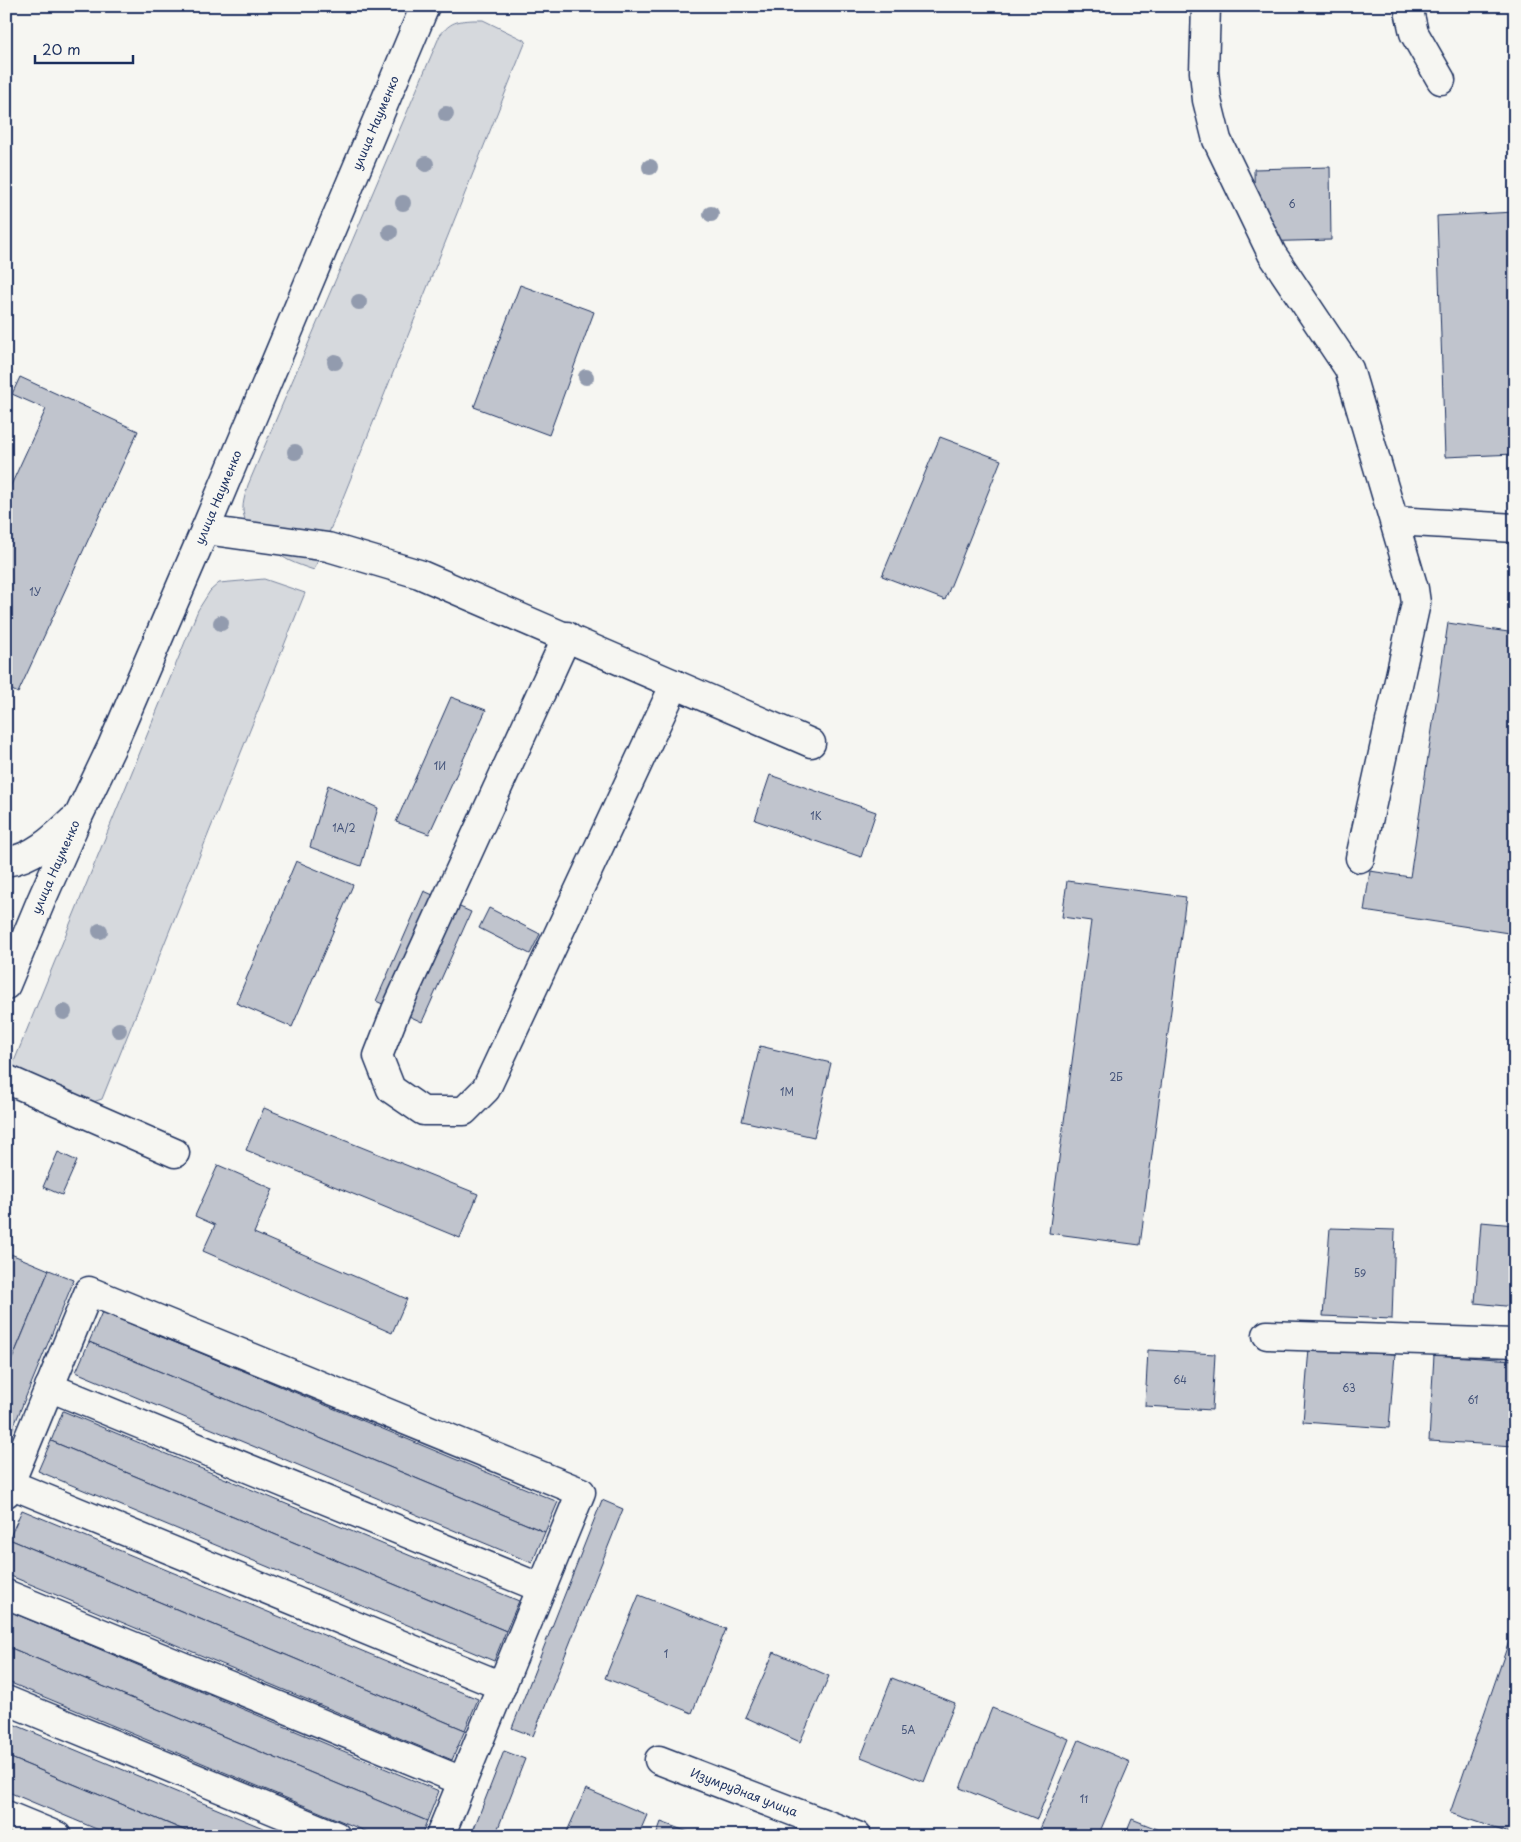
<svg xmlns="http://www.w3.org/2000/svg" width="1521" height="1842" viewBox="0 0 1521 1842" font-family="'Playpen Sans',sans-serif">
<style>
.green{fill:#d6d9dd;stroke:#78849e}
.building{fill:#c0c4cd;stroke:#1b2f5e}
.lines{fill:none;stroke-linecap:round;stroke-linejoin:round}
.minor-casing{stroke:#1b2f5e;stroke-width:31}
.major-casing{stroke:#1b2f5e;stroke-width:31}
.minor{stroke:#f6f6f2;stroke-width:28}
.major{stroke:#f6f6f2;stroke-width:28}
.tree{fill:#929bae}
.labels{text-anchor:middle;stroke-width:5;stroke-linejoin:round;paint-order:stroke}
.number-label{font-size:10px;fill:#44547a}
.street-label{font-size:12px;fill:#1b2f5e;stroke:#f6f6f2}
</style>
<rect width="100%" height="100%" fill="#f6f6f2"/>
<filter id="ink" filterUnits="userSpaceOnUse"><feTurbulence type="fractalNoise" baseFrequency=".02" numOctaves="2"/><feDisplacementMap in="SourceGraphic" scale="10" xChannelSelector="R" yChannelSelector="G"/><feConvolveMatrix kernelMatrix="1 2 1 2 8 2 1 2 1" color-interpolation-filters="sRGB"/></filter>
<g filter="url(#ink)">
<!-- green -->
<g class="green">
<path d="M473 20H483L526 41 314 570C305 567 296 564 288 560 274 552 247 532 244 516 241 506 245 496 248 485L440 35C451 22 456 21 473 20Z"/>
<polygon points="264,579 305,593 102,1099 90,1103 16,1072 13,1064 198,610 210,591 219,583"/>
</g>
<!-- building -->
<g class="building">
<polygon points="1330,167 1331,240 1255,242 1254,169"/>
<polygon points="1515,212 1515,454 1445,457 1437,216"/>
<polygon points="520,285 594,312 549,435 474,407"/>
<polygon points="20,377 138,431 18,693 6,687 6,496 46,409 12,394"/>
<polygon points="940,437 1001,460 945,600 882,576"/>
<polygon points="1448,623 1515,633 1515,934 1364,911 1370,871 1410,877"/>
<polygon points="451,697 486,710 429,834 396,822"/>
<polygon points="770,775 876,812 861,857 755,820"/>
<polygon points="328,785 378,808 361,866 310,847"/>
<polygon points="296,861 353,885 292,1027 236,1003"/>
<polygon points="1067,881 1186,897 1140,1245 1049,1233 1091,921 1062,917"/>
<polygon points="424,891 471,912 422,1022 376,1001"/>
<polygon points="489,908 540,934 530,954 479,928"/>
<polygon points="760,1046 831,1063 814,1137 742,1121"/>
<polygon points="264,1108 478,1194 460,1238 246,1150"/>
<polygon points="58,1152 77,1161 62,1195 43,1187"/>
<polygon points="218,1165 273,1189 254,1233 407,1299 392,1333 203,1251 215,1225 195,1216"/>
<polygon points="1481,1222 1515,1225 1515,1307 1475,1303"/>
<polygon points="1330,1228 1395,1230 1392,1319 1323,1316"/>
<polygon points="6,1252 49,1270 6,1374"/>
<polygon points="49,1270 74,1280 6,1445 6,1374"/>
<polygon points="102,1312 558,1502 545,1532 89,1342"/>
<polygon points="89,1342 545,1532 532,1563 76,1372"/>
<polygon points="1309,1348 1395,1354 1389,1428 1303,1422"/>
<polygon points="1148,1350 1215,1354 1212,1410 1145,1406"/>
<polygon points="1434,1355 1515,1360 1515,1446 1429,1441"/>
<polygon points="63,1411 519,1601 506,1631 51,1441"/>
<polygon points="51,1441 506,1631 494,1661 38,1471"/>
<polygon points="602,1500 623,1509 533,1736 512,1728"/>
<polygon points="22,1510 478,1699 465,1730 9,1539"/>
<polygon points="9,1539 465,1730 452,1760 6,1574 6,1547"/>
<polygon points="639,1595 726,1629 692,1713 605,1678"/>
<polygon points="6,1610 439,1791 427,1821 6,1646"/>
<polygon points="1515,1624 1515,1835 1450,1813"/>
<polygon points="6,1646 427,1821 421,1836 377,1836 6,1681"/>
<polygon points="774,1652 829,1676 800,1742 745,1717"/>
<polygon points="892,1678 955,1703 924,1782 861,1757"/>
<polygon points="992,1708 1069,1739 1037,1819 960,1788"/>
<polygon points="6,1721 282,1836 198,1836 6,1756"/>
<polygon points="1079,1740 1130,1762 1098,1836 1037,1836"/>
<polygon points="504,1751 525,1759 495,1836 471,1836"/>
<polygon points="6,1756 198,1836 113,1836 6,1791"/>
<polygon points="586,1789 647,1815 638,1836 565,1836"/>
<polygon points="1132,1819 1172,1835 1171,1836 1125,1836"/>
<polygon points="661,1822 699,1836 656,1836"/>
<polygon points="1192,1832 1205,1836 1191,1836"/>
</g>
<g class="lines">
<!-- minor casing -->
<g class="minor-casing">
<g id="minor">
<polyline points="1206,6 1204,72 1207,100 1217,140 1272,254 1349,369 1414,589 1416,603 1360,858"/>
<polyline points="1408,6 1414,33 1441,80"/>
<polyline points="1395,521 1515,528"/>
<polyline points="205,530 328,547 419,574 811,743"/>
<polyline points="567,636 396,1010 378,1056 391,1089 423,1111 464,1111 486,1089 675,684"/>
<polyline points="6,1079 175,1153"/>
<polyline points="1267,1335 1515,1343"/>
<polyline points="49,1387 541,1588"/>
<polyline points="10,1484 502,1686"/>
<polyline points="6,1493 89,1291 581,1492 440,1836"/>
<polyline points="6,1594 462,1781"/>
<polyline points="6,1700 336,1836"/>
<path id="s1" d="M659 1760 857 1836"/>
<polyline points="6,1815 57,1836"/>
</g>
</g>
<!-- major casing -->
<g class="major-casing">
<g id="major">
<path d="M6 862C33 858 53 839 72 821"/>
<path id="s2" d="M6 985 41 901 79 815 112 746 205 530 425 6"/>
</g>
</g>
<!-- minor -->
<use href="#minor" class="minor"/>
<!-- major -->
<use href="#major" class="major"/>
</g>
<!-- trees -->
<g class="tree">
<circle cx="446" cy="114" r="8"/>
<circle cx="426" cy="164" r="8"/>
<circle cx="650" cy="167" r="8"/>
<circle cx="403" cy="203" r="8"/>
<circle cx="711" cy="214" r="8"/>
<circle cx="390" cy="232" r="8"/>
<circle cx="359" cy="302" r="8"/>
<circle cx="335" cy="362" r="8"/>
<circle cx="586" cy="377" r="8"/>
<circle cx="295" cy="452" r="8"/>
<circle cx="221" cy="623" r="8"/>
<circle cx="100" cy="931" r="8"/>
<circle cx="64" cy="1012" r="8"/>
<circle cx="119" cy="1030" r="8"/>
</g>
</g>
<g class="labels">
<!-- number labels -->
<g class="number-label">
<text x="1292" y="208">6</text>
<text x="35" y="596">1У</text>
<text x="440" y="770">1И</text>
<text x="816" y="820">1К</text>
<text x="344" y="832">1А/2</text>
<text x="1116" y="1081">2Б</text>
<text x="787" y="1096">1М</text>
<text x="1360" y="1277">59</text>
<text x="1180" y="1384">64</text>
<text x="1349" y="1392">63</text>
<text x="1473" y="1404">61</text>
<text x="666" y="1658">1</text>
<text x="908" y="1734">5А</text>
<text x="1084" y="1803">11</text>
</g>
<!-- street labels -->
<g class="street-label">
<text dy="4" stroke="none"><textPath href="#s2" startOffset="938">улица Науменко</textPath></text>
<text dy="4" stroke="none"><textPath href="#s2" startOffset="532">улица Науменко</textPath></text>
<text dy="4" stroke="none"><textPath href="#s2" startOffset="128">улица Науменко</textPath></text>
<text dy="4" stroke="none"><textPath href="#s1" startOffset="91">Изумрудная улица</textPath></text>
</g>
</g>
<!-- margin -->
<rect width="1521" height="1842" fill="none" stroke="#f6f6f2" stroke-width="25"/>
<rect x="12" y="12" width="1496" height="1817" fill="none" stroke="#1b2f5e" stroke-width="2" filter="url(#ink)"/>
<!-- scale -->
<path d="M35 55v8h98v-8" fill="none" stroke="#1b2f5e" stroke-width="2.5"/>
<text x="42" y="55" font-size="15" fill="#1b2f5e" stroke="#f6f6f2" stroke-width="4" paint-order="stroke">20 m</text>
</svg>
